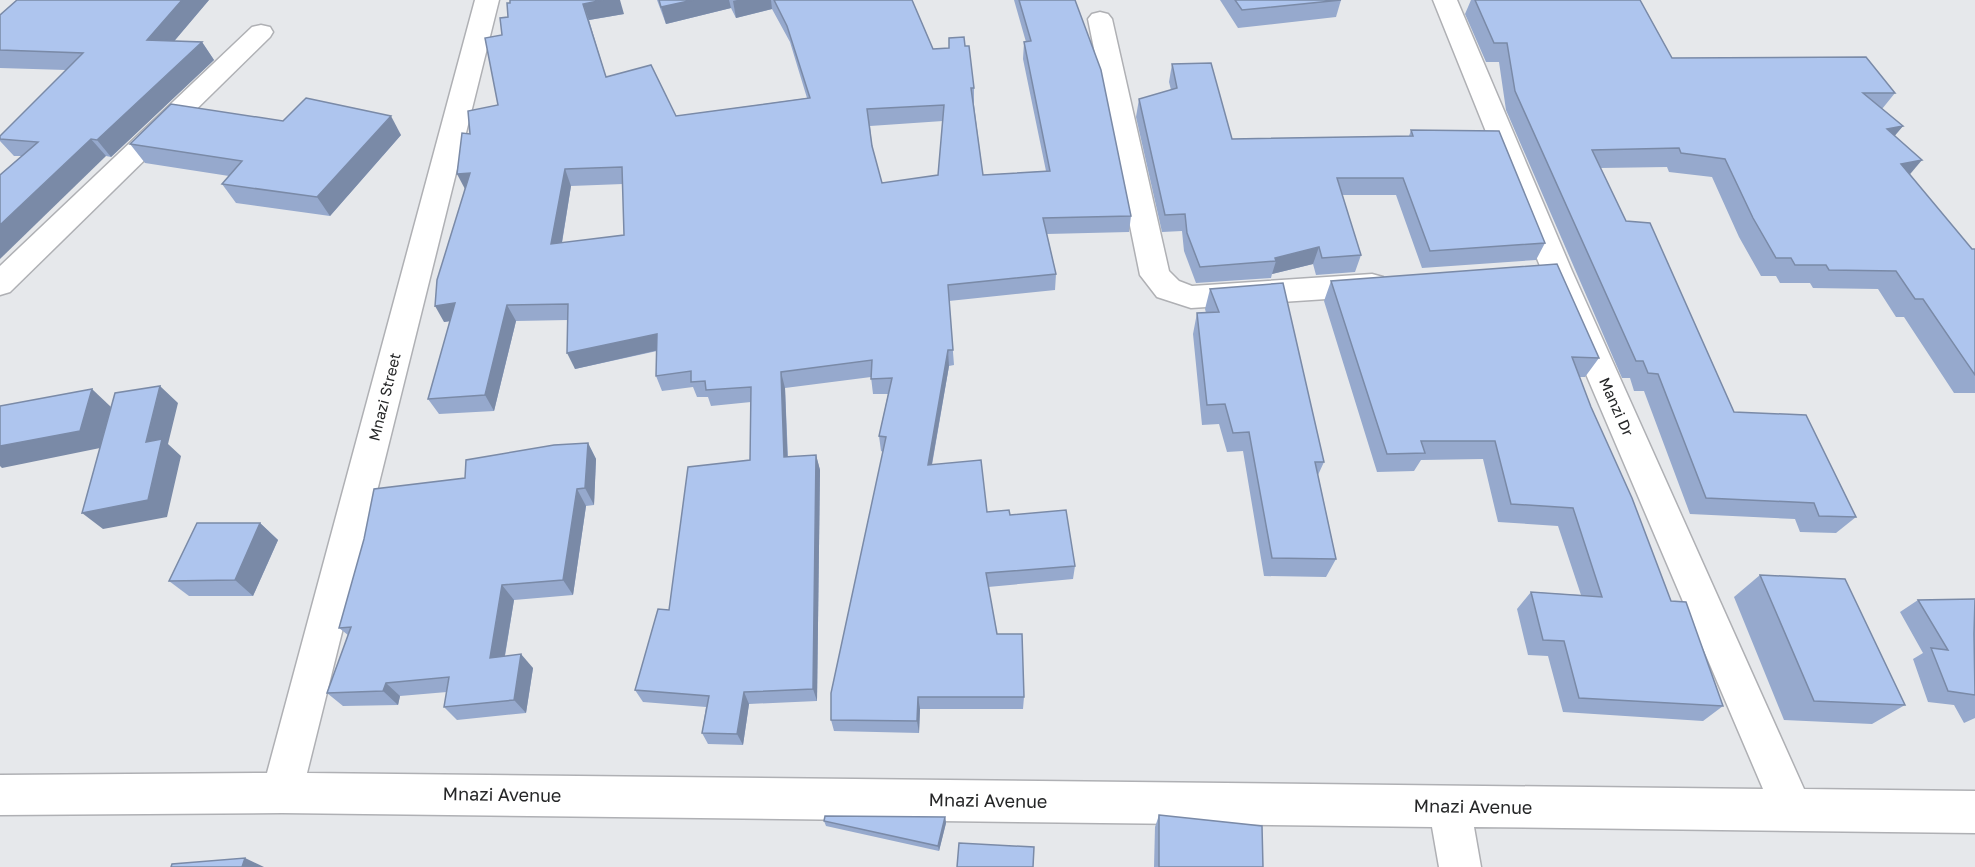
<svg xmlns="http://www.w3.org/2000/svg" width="1975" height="867" viewBox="0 0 1975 867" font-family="'Golos Text',sans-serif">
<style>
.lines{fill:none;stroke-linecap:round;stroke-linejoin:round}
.street-casing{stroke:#afb0b4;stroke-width:3}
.street{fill:#fff;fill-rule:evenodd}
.wall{fill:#96a9cd;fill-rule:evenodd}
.shaded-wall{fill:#7a8aa7}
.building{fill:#aec5ee;stroke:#7a8aa7;stroke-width:1.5;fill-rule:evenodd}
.labels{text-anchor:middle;stroke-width:5;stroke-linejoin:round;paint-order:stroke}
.street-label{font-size:15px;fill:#262728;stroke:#fff}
.near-street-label{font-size:18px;fill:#262728;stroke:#fff}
</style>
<rect width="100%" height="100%" fill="#e6e8eb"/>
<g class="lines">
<!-- street casing -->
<g class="street-casing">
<g id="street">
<polygon points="475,0 499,0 307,773 1763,789 1542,271 1433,0 1457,0 1572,271 1804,789 1975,791 1975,833 1474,827 1481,867 1439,867 1432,827 282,813 0,815 0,775 267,773"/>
<polygon points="1100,12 1108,14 1112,19 1169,271 1179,281 1192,286 1372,274 1383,277 1387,285 1383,293 1372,296 1191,308 1157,297 1140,275 1088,19 1092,14"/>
<polygon points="261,25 270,27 273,32 270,37 10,292 0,295 0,266 252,27"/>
</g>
</g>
<!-- street -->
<use href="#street" class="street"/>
</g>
<!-- wall -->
<g class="wall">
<polygon points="209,0 174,41 202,42 214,60 111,157 106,156 14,156 0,141 0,136 66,70 0,68 0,15"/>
<path d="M657 0H912L933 49 974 88V105L983 175 1046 171 1023 59 1024 42H1026L1014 0H1075L1131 216 1129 232 1047 234 1056 274 1055 290 949 301 954 365 949 366 932 465 987 512 1010 515 1075 566 1073 579 988 587 997 634 1024 697 1023 709H920L919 733 834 731 831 720 883 452 881 451 879 436 888 394H873L871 377 785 388 788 457 816 455 820 470 817 701 749 704 743 745 708 744 702 733 706 707 643 702 635 690 669 610 750 460 751 402 711 406 708 397H697L693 387 662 391 656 376 657 351 575 369 568 320 516 321 494 411 439 414 428 399 450 321 444 322 465 189 470 134 498 105 502 35 508 17 510 3 624 14 589 20 606 77 676 116 807 98 790 42 772 9 736 18 731 8 666 24ZM943 121 938 175 882 183 872 146 870 126ZM623 184 624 235 562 243 571 186Z"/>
<polygon points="1220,0 1341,0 1336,17 1238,28"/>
<polygon points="1471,0 1640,0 1672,58 1895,93 1882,109 1903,126 1895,135 1910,175 1972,249 1975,249 1975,393 1954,393 1904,317 1896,317 1878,289 1813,288 1810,283 1780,283 1776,276 1761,276 1739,237 1712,177 1669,172 1667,167 1600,168 1626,221 1734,412 1856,517 1836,533 1800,532 1795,519 1690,514 1644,391 1634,391 1630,378 1622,378 1506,110 1499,62 1486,62 1465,14"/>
<polygon points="1172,64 1232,139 1409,136 1411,130 1545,243 1536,260 1422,268 1396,195 1342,195 1361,255 1355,272 1316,275 1313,264 1272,274 1271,278 1196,283 1184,251 1182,231 1162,232 1136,117 1139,99 1171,90 1169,82"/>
<polygon points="283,121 401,135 330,216 236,203 222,184 229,176 145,163 130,144"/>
<polygon points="1331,281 1599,358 1585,377 1579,377 1591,407 1671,601 1723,706 1703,721 1563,712 1548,656 1528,655 1517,609 1531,592 1581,595 1558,526 1498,522 1483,459 1421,460 1414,471 1377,472 1324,301"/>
<polygon points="1210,289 1324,462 1318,475 1336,559 1326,577 1264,576 1243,451 1227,452 1219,424 1202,425 1193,334 1197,313 1206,313 1205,309"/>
<polygon points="588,443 596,459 594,505 586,506 573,595 514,600 505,656 533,668 526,713 457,720 444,707 447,692 400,696 398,705 343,706 327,693 348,635 339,628 465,478"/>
<polygon points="260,523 278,540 253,596 189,596 169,581"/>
<polygon points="1760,575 1905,705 1872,724 1784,720 1734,597"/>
<polygon points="1975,599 1975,718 1964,723 1954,705 1928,702 1913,659 1923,653 1900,612 1918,600"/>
<polygon points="1159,815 1263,867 1154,867 1155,827"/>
<polygon points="945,817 946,823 939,851 826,826 824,821"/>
</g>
<!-- shaded-wall -->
<g class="shaded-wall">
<polygon points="182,0 209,0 160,58 147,40"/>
<polygon points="603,0 620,0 624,14 589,20 583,4"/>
<polygon points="693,0 729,0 731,8 666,24 661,7"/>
<polygon points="737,0 771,0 772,9 736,18 733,1"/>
<polygon points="202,42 214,60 111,157 97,140"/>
<polygon points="391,116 401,135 330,216 317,197"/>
<polygon points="1903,126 1887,145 1887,129"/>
<polygon points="91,139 106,156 0,259 0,225"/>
<polygon points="1922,160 1906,179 1901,164"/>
<polygon points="565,169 571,186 559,260 551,244"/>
<polygon points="470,173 466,191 457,174"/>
<polygon points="1319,247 1313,264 1272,274 1276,261 1275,258"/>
<polygon points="455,303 464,319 444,322 435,306"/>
<polygon points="507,305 516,321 494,411 485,395"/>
<polygon points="657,334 663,349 575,369 567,353"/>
<polygon points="948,350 949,366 929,480 928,465"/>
<polygon points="781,372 785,388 788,472 784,457"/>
<polygon points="160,386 178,403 168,444 181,456 167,517 103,529 82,513 146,442"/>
<polygon points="92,389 111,407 100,448 2,468 0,466 0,446"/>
<polygon points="588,443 596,459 594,505 585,488"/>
<polygon points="816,455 820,470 817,701 813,689"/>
<polygon points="577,489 586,506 573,595 563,580"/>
<polygon points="260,523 278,540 253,596 235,580"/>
<polygon points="502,585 514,600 502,672 490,658"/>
<polygon points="521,654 533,668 526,713 514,700"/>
<polygon points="386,683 400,696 398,705 383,691"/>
<polygon points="744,692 749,704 743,745 737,734"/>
<polygon points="918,697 920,709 919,733 917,721"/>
<polygon points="945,817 946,823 939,851 938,846"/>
<polygon points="245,858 264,867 242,867"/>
</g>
<!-- building -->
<g class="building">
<polygon points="17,0 182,0 147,40 202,42 97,140 91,139 0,225 0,175 38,142 0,139 0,136 83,53 0,50 0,15"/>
<path d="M510 0H603L583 4 606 77 651 65 676 116 810 98 787 26 774 0H912L933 49 949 48V38L964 37 965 46H969L974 88H971L983 175 1050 171 1024 42 1031 41 1019 0H1075L1101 70 1131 216 1043 218 1056 274 948 285 953 350H948L928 465 981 460 987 512 1009 510 1010 515 1066 510 1075 566 986 573 997 634H1022L1024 697H918L917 721 831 720V693L886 437 879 436 892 378 871 379 872 360 781 372 784 457 816 455 813 689 744 692 737 734 702 733 709 696 635 690 658 609 669 610 688 467 750 460 751 387 706 390 705 381 691 382V371L656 376 657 334 567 353 568 304 507 305 485 395 428 399 455 303 435 306 437 280 470 173 457 174 462 133 470 134 468 111 498 105 485 38 502 35 500 18 508 17 507 3H510ZM944 105 938 175 882 183 872 146 867 109ZM622 167 624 235 551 244 565 169Z"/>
<polygon points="659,0 693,0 661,7"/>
<polygon points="1235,0 1341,0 1242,10"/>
<polygon points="1475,0 1640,0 1672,58 1866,57 1895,93 1863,93 1903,126 1887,129 1922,160 1901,164 1972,249 1975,249 1975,375 1923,299 1915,299 1896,271 1829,270 1826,265 1795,265 1791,258 1776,258 1753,218 1725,159 1681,153 1679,148 1592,150 1626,221 1650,223 1734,412 1806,415 1856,517 1819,516 1814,503 1706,498 1658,374 1648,373 1643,361 1636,361 1515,91 1507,43 1494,43"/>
<polygon points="1211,63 1232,139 1413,136 1411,130 1499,131 1545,243 1430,251 1403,178 1337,178 1361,255 1322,258 1319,247 1275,258 1276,261 1200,267 1187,233 1185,214 1165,215 1139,99 1177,88 1172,64"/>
<polygon points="306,98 391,116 317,197 222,184 242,161 130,144 171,104 283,121"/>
<polygon points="1557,264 1599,358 1572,357 1591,407 1632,498 1671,601 1686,602 1723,706 1579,698 1564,641 1543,640 1531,592 1602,597 1573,508 1511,504 1495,441 1421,441 1425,453 1387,454 1331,281"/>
<polygon points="1283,283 1324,462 1315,462 1336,559 1272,558 1249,432 1233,433 1225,404 1207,405 1197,313 1219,312 1210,289"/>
<polygon points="160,386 146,442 162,439 148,500 82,513 115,393"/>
<polygon points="92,389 80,431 0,446 0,406"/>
<polygon points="588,443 585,488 577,489 563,580 502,585 490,658 521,654 514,700 444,707 449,677 386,683 383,691 327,693 351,627 339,628 364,539 374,489 465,478 466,460 554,445"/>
<polygon points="197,523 260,523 235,580 169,581"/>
<polygon points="1760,575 1845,579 1905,705 1814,701"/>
<polygon points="1975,599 1974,634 1975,695 1948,691 1931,648 1948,650 1918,600"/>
<polygon points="1159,815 1262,826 1263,867 1159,867"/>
<polygon points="825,816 945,817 938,846 824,821"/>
<polygon points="959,843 1034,847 1033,867 957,867"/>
<polygon points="245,858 242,867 171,867 172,864"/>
</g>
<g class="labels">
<!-- street labels -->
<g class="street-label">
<text transform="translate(385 397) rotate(-76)" y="5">Mnazi Street</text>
<text transform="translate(1616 407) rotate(66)" y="5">Manzi Dr</text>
</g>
<!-- near-street labels -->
<g class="near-street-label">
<text transform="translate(502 795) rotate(1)" y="6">Mnazi Avenue</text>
<text transform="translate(988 801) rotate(1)" y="6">Mnazi Avenue</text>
<text transform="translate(1473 807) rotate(1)" y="6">Mnazi Avenue</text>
</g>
</g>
</svg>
